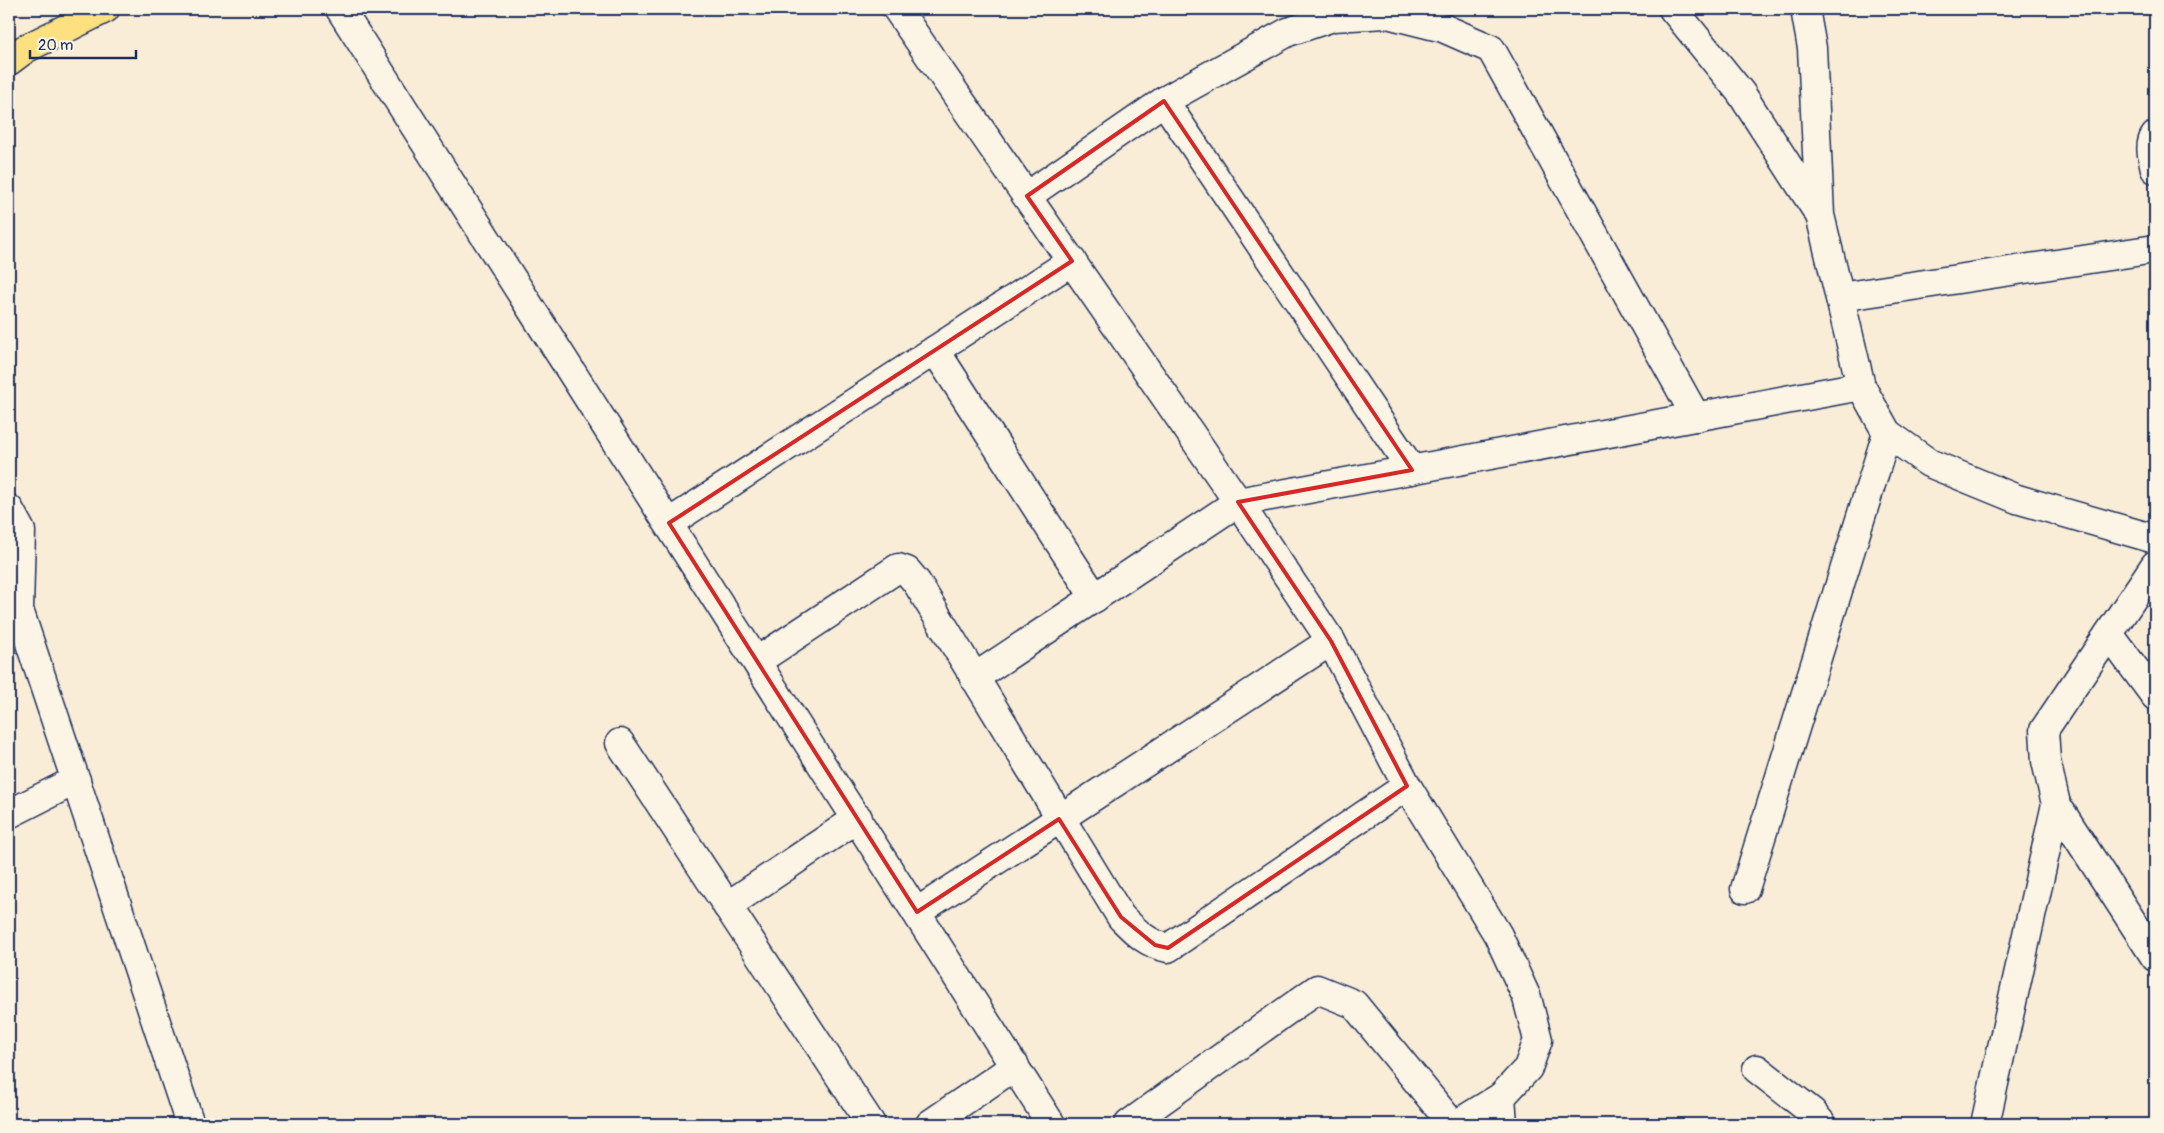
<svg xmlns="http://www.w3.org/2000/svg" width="2164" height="1133" viewBox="0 0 2164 1133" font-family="Pangolin,sans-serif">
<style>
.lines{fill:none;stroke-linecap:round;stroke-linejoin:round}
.street-casing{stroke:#1b2f5e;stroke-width:31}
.highway-casing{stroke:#1b2f5e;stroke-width:31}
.street{stroke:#fcf5e5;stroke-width:28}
.highway{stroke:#fde080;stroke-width:28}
.marked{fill:none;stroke:#d62828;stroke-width:4;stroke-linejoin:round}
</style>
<rect width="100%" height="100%" fill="#faedd8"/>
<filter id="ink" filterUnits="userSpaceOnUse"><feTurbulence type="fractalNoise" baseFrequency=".02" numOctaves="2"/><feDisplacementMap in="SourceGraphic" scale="10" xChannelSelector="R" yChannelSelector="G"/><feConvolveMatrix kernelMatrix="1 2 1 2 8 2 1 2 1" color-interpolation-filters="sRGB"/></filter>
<g filter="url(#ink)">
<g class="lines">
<!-- street casing -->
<g class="street-casing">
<g id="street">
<polyline points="340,9 1051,1124"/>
<polyline points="897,9 1238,502 1331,641 1407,786 1498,935 1527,998 1538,1040 1528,1068 1501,1097 1457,1124"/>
<polyline points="1673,9 1741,93 1819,214"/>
<polyline points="1164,101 1412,470"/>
<path d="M2155 136C2148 146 2153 158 2155 169"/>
<polyline points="1027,196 1164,101 1288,32 1333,17 1387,14 1443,28 1491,49 1696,417"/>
<polyline points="1840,297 2155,249"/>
<polyline points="935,350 1095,598"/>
<polyline points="1887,433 1929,463 2017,499 2155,539"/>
<polyline points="9,509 21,531 19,610 190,1124"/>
<polyline points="669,523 1072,261"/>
<polyline points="2155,565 2044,730 2046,761 2056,804 2155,957"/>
<polyline points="2109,634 2155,696"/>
<path d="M757 661 898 568 907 571 917 583 1121 917C1135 931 1147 944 1168 948L1407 786"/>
<polyline points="974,678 1238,502 1861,386"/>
<polyline points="620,743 871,1124"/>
<polyline points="9,814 76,780"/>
<polyline points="1745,889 1887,433 1861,386 1820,215 1812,48 1805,9"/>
<polyline points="727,906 858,818"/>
<polyline points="917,912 1331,641"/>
<polyline points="1757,1069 1812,1112 1822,1124"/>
<polyline points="1501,1097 1503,1124"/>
<polyline points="930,1124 1015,1066"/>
<polyline points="1129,1124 1317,989 1354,1004 1452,1124"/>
<polyline points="1985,1124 2056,804"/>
</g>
</g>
<!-- highway casing -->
<g class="highway-casing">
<polyline id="highway" points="9,61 25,49 105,9"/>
</g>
<!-- street -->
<use href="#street" class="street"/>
<!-- highway -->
<use href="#highway" class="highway"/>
</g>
</g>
<!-- marked area -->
<path class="marked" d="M1164 101 1412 470 1238 502 1331 641 1407 786 1168 948 1155 945 1121 917 1059 819 917 912 669 523 1072 261 1027 196Z"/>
<!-- margin -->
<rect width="2164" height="1133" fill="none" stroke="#fcf5e5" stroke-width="30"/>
<rect x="15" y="15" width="2134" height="1103" fill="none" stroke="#1b2f5e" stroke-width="2" filter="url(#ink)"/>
<!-- scale -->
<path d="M30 50v8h106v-8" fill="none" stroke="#1b2f5e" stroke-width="2.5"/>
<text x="38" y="50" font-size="15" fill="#1b2f5e" stroke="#fcf5e5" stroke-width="4" paint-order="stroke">20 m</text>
</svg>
